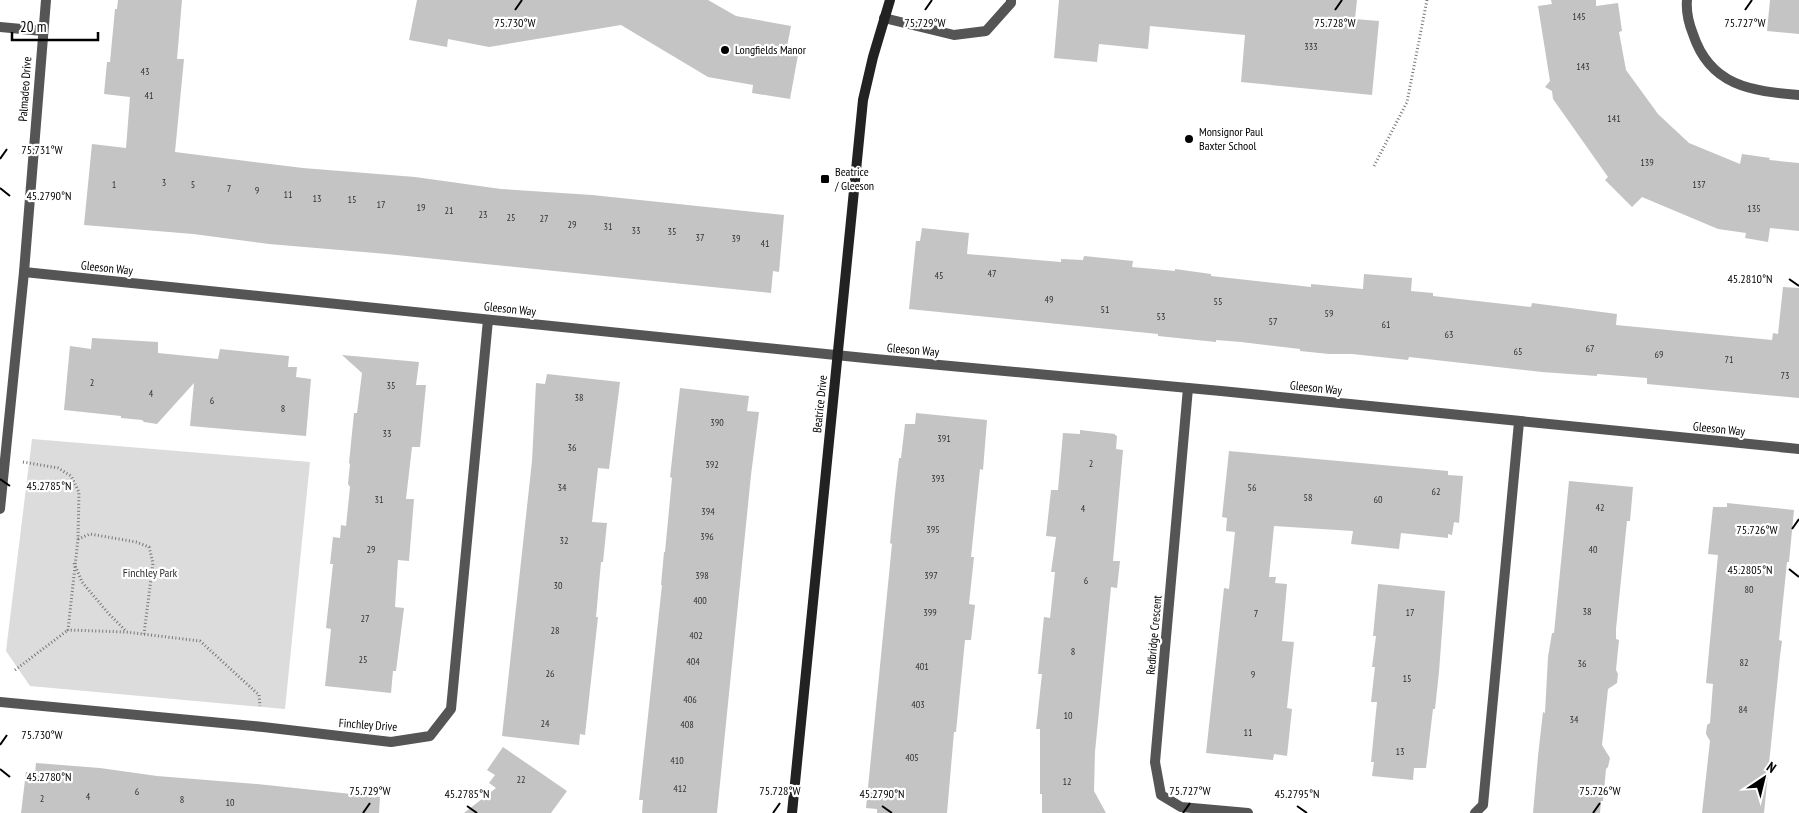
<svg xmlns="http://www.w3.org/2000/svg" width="1799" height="813" viewBox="0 0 1799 813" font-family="'PT Sans Narrow',sans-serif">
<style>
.green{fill:#dcdcdc}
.building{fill:#c4c4c4}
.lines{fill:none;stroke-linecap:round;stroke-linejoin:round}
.path{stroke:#777;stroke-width:3;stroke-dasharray:1 2.5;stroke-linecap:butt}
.lane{stroke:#555;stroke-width:10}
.street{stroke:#555;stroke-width:10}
.secondary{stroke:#222;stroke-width:10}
.ticks{fill:none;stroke:#000;stroke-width:2}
.poi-dot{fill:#000;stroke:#fff;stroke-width:2}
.labels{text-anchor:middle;stroke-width:4.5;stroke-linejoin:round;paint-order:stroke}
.number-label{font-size:10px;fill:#313131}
.poi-label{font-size:12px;fill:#000;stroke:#fff;text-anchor:start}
.street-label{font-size:12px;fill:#000;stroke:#fff}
.park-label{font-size:12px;fill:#333;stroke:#fff}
.ticks-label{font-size:12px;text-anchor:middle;fill:#000;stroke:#fff;stroke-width:4.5;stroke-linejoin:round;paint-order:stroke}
</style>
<rect width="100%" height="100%" fill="#fff"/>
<!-- green -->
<polygon class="green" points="32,439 310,462 285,709 30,686 6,651"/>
<!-- building -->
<g class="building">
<polygon points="118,0 182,0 177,59 184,59 175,152 303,168 415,177 501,189 592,195 784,215 779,272 773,271 771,293 387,254 269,244 193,234 84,225 92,144 126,148 130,97 104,94 107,62 110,62 115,9 117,9"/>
<polygon points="417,0 708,0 736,16 791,26 786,52 798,55 790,99 752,93 753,85 708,77 621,25 489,47 448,39 447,47 409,40"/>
<polygon points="1059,0 1357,0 1355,19 1379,21 1372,95 1241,82 1245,35 1150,26 1148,49 1099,44 1097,62 1054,58"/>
<polygon points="1551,0 1596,0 1596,6 1618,3 1622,31 1619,32 1626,70 1658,114 1689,143 1740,164 1742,154 1770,158 1769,160 1799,163 1799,231 1770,228 1768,242 1745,238 1746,233 1718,229 1642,197 1632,207 1605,180 1608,177 1553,99 1552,91 1545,87 1550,81 1538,6 1552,4"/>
<polygon points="1770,0 1799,0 1799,34 1767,31"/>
<polygon points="922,228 969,233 967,254 1061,262 1061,259 1083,260 1084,256 1133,261 1132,267 1175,271 1175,269 1211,274 1211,276 1311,287 1311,284 1363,289 1364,274 1412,278 1411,291 1433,293 1433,296 1531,307 1532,303 1617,314 1616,325 1772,340 1773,333 1778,334 1783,287 1799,288 1799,398 1647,384 1647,378 1597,374 1597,376 1542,372 1409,357 1408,360 1352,354 1329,354 1300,351 1300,349 1241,342 1216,340 1216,342 1158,336 1158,334 909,309 916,241 920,241"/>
<polygon points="92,338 158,342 158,353 218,359 220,349 289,356 288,367 297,367 296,377 311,379 306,436 190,426 194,383 157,424 144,422 142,420 121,418 121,416 64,410 70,346 91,349"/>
<polygon points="342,355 419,362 416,385 426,385 420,447 412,447 406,499 414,499 409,561 398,560 395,607 404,608 396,671 393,671 391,693 325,686 331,629 326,628 333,564 330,564 333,537 340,538 341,525 346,526 350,487 348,484 350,464 349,463 354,413 357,413 362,373"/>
<polygon points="547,374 620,382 609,469 598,468 592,522 607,523 603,562 601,562 596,617 598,617 585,735 580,734 579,745 502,736 532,461 536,383 545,384"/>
<polygon points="680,388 749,396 747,411 759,412 751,475 717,813 642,813 643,800 639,800 662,585 661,585 664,552 665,552 672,478 670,477"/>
<polygon points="916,413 987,420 983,470 980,469 971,557 974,557 969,604 975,605 971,640 965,640 956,732 954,732 947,813 877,813 877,809 866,808 892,544 890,543 895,493 899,458 901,458 905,424 915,424"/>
<polygon points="1080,430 1115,434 1115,435 1117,436 1116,449 1123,450 1113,561 1120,561 1117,588 1111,587 1095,752 1094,791 1106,813 1042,813 1042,794 1040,794 1040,729 1036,729 1042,674 1038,674 1044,617 1050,618 1055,572 1051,572 1056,537 1046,536 1051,490 1058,490 1063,433 1080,434"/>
<polygon points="1229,451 1448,471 1448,475 1463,476 1459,523 1454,522 1452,535 1448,534 1448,538 1401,533 1399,549 1351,544 1353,531 1274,526 1269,577 1276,577 1275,583 1287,584 1282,641 1294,642 1287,708 1292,709 1287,756 1274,754 1273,760 1206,753 1224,588 1229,589 1235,532 1226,531 1227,518 1222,517"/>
<polygon points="1569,481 1633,487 1630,521 1627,521 1616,629 1616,639 1619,640 1616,670 1618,674 1617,683 1608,689 1602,745 1610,758 1608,767 1606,769 1603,801 1601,801 1600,813 1533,813 1538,756 1543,712 1545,713 1548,657 1552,633 1554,633"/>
<polygon points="1727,503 1794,510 1789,562 1787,562 1779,640 1782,641 1780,656 1764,813 1702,813 1710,741 1706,734 1707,725 1710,723 1713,684 1706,683 1718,555 1708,554 1713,507 1727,507"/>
<polygon points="1378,584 1445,591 1439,672 1435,709 1433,709 1426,768 1414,768 1413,780 1372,776 1374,762 1371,762 1377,702 1371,702 1375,667 1372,667 1376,636 1373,636"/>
<polygon points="503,747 567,791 551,813 464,813 496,788 489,783 495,775 487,770"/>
<polygon points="36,763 100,768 157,776 257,784 380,797 379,813 21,813 26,772 35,773"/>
</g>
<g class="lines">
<!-- path -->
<g class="path">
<polyline points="1374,166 1407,102 1427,0"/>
<polyline points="23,462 58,468 71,476 79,492 78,539 68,630 126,632 200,641 259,695 260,706"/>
<polyline points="78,539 90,534 136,542 149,547 153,563 144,634"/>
<polyline points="74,563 82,582 108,613 126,631"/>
<polyline points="15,670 68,630"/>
</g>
<!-- lane -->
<polyline class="lane" points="884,18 954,35 986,31 1011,3 1011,0"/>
<!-- street -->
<g class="street">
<path d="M1687 0C1686 11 1689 24 1693 34 1710 86 1751 91 1799 95"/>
<polyline points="0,27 43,31"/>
<polyline points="24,272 875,359 1221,391 1799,449"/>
<polyline points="1188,388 1155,762 1161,795 1181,807 1248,813"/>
<polyline points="0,509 24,272 46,0"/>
<polyline points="0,702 263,727 391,742 430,736 451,709 488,320"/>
<polyline points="1475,813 1483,805 1519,422"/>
</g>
<!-- secondary -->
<polyline class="secondary" points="792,813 863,100 873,57 890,0"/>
</g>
<!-- ticks -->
<path class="ticks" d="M515 10 522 0M925 10 932 0M1335 10 1342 0M1745 10 1752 0M0 159 7 149M0 188 10 196M1789 279 1799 286M0 479 10 486M1792 529 1799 519M1789 569 1799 577M0 745 7 735M0 769 10 777M467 806 477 813M882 806 892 813M1297 806 1307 813M363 813 370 803M773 813 780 803M1183 813 1190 803M1593 813 1600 803"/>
<!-- markers -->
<g class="poi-dot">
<circle cx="725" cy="50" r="5"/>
<circle cx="1189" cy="139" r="5"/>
<rect x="820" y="174" width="10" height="10" rx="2.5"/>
</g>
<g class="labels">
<!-- number labels -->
<g class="number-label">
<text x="1579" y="20">145</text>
<text x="1311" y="50">333</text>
<text x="1583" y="70">143</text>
<text x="145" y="75">43</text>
<text x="149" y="99">41</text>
<text x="1614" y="122">141</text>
<text x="1647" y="166">139</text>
<text x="164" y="186">3</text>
<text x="114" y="188">1</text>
<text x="193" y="188">5</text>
<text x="1699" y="188">137</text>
<text x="229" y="192">7</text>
<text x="257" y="194">9</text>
<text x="288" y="198">11</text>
<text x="317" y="202">13</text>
<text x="352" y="203">15</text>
<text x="381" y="208">17</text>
<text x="421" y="211">19</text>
<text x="1754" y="212">135</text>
<text x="449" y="214">21</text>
<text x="483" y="218">23</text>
<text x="511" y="221">25</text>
<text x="544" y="222">27</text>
<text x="572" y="228">29</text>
<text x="608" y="230">31</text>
<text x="636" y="234">33</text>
<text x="672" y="235">35</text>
<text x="700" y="241">37</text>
<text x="736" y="242">39</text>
<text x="765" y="247">41</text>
<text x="992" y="277">47</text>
<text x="939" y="279">45</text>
<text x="1049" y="303">49</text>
<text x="1218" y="305">55</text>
<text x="1105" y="313">51</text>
<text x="1329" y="317">59</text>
<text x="1161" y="320">53</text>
<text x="1273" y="325">57</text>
<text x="1386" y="328">61</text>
<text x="1449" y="338">63</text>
<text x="1590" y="352">67</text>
<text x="1518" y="355">65</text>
<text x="1659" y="358">69</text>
<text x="1729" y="363">71</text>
<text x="1785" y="379">73</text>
<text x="92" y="386">2</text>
<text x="391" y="389">35</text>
<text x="151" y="397">4</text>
<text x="579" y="401">38</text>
<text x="212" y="404">6</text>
<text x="283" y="412">8</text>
<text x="717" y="426">390</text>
<text x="387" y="437">33</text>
<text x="944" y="442">391</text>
<text x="572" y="451">36</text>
<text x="1091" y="467">2</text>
<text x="712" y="468">392</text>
<text x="938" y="482">393</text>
<text x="562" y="491">34</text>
<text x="1252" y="491">56</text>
<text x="1436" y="495">62</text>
<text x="1308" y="501">58</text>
<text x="379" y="503">31</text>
<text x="1378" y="503">60</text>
<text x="1600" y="511">42</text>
<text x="1083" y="512">4</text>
<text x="708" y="515">394</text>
<text x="933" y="533">395</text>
<text x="707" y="540">396</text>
<text x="564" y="544">32</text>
<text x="371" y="553">29</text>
<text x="1593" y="553">40</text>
<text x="702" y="579">398</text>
<text x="931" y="579">397</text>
<text x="1086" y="584">6</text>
<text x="558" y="589">30</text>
<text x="1749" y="593">80</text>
<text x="700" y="604">400</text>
<text x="1587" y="615">38</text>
<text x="930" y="616">399</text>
<text x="1410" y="616">17</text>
<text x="1256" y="617">7</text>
<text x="365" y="622">27</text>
<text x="555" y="634">28</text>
<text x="696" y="639">402</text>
<text x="1073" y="655">8</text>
<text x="363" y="663">25</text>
<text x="693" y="665">404</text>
<text x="1744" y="666">82</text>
<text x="1582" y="667">36</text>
<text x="922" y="670">401</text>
<text x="550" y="677">26</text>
<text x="1253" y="678">9</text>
<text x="1407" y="682">15</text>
<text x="690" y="703">406</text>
<text x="918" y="708">403</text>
<text x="1743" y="713">84</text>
<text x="1068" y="719">10</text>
<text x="1574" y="723">34</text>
<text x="545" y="727">24</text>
<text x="687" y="728">408</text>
<text x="1248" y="736">11</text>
<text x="1400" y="755">13</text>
<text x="912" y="761">405</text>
<text x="677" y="764">410</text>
<text x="521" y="783">22</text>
<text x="1067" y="785">12</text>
<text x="680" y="792">412</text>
<text x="137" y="795">6</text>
<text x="88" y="800">4</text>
<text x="42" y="802">2</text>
<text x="182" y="803">8</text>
<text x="230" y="806">10</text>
</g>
<!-- poi labels -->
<g class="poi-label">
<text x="735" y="54">Longfields Manor</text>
<text x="1199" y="136">Monsignor Paul<tspan x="1199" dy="14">Baxter School</tspan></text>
<text x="835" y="176">Beatrice<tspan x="835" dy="14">/ Gleeson</tspan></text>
</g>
<!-- street labels -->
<g class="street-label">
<text transform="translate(25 89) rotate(-86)" y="4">Palmadeo Drive</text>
<text transform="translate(107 268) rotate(6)" y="4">Gleeson Way</text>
<text transform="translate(510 309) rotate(6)" y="4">Gleeson Way</text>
<text transform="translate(913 350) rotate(5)" y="4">Gleeson Way</text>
<text transform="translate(1316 388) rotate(6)" y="4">Gleeson Way</text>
<text transform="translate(820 404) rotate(-84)" y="4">Beatrice Drive</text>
<text transform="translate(1719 429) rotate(6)" y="4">Gleeson Way</text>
<text transform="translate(1154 635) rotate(-85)" y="4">Redbridge Crescent</text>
<text transform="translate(368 725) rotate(4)" y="4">Finchley Drive</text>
</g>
<!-- park labels -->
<g class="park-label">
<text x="150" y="577">Finchley Park</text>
</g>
</g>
<g class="ticks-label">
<text x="515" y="27">75.730°W</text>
<text x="925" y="27">75.729°W</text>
<text x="1335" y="27">75.728°W</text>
<text x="1745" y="27">75.727°W</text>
<text x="42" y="154">75.731°W</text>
<text x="49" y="200">45.2790°N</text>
<text x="1750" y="283">45.2810°N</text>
<text x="49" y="490">45.2785°N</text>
<text x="1757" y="534">75.726°W</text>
<text x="1750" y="574">45.2805°N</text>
<text x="42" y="739">75.730°W</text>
<text x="49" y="781">45.2780°N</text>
<text x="370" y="795">75.729°W</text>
<text x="780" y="795">75.728°W</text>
<text x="1190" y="795">75.727°W</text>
<text x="1600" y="795">75.726°W</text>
<text x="467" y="798">45.2785°N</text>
<text x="882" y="798">45.2790°N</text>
<text x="1297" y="798">45.2795°N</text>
</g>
<!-- north arrow -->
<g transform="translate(1764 778) rotate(35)" stroke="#ffffff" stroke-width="4" paint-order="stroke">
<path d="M0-4L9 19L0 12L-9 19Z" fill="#000000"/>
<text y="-8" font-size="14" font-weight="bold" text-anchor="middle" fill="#000000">N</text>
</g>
<!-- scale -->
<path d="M12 32v8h86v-8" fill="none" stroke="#000000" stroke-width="2.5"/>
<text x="20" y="32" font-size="15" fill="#000000" stroke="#ffffff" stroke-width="4" paint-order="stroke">20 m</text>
</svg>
